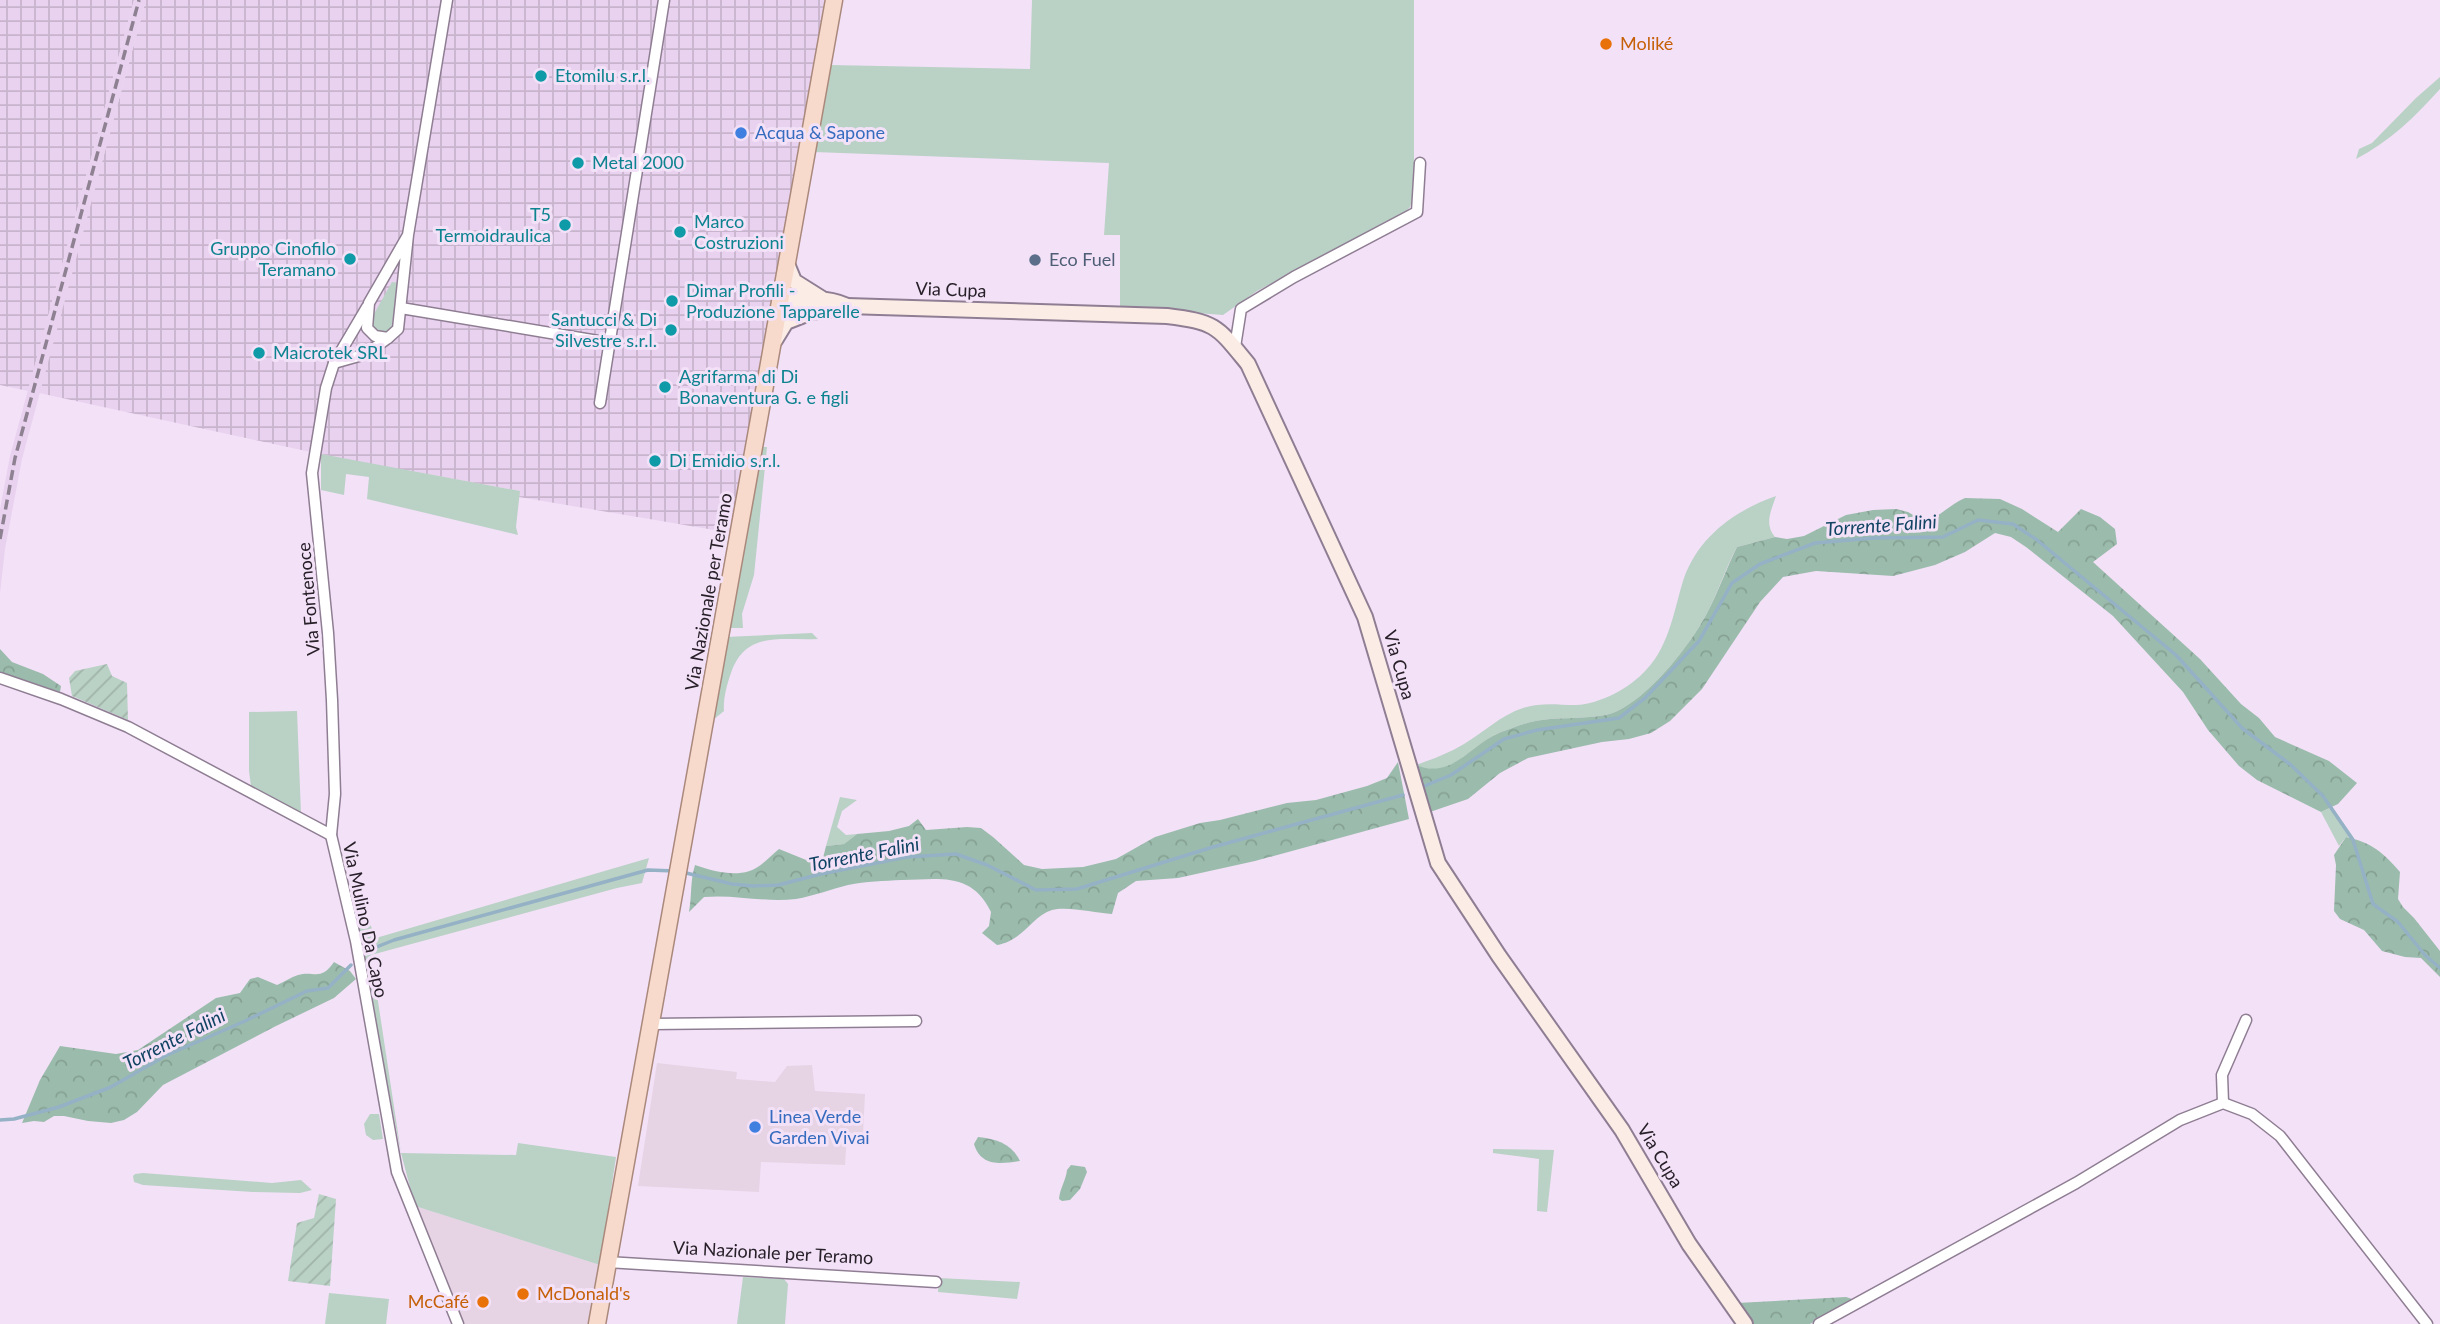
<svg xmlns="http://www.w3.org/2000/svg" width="2440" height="1324" viewBox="0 0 2440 1324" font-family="Lato,sans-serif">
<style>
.commercial{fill:#e6d3e4}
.industrial{fill:url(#industrial-grid)}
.built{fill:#e9d2ef}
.grass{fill:#bad1c5}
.forest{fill:url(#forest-crowns)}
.garden{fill:url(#garden-furrows)}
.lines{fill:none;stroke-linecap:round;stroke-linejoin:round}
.stream{stroke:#94b1c5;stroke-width:3.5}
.street-casing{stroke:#8f7e93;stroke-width:13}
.secondary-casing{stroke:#8f7e93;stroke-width:18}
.primary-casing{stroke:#aa897c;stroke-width:19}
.street{stroke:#fff;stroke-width:10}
.secondary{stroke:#fbede5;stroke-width:14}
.primary{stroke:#f7dacb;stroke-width:16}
.rail{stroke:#8e8191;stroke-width:3.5;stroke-dasharray:10 5;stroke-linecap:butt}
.food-dot{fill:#e8710a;stroke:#f3e1f8;stroke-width:2.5}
.culture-dot{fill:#0f9aa8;stroke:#f3e1f8;stroke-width:2.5}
.shop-dot{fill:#3f7fe0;stroke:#f3e1f8;stroke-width:2.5}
.service-dot{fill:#5c6f8a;stroke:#f3e1f8;stroke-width:2.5}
.labels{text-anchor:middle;stroke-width:6;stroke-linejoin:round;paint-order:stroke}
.food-label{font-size:18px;fill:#c56008;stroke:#f3e1f8;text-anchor:start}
.culture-label{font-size:18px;fill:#0d838f;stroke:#f3e1f8;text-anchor:start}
.shop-label{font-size:18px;fill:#366cbe;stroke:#f3e1f8;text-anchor:start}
.service-label{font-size:18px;fill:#4e5e75;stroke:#f3e1f8;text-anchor:start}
.street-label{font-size:18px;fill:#272028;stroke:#f3e1f8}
.water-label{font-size:19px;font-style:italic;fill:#114362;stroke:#f3e1f8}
</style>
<defs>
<pattern id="industrial-grid" width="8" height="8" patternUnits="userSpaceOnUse" patternTransform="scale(1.75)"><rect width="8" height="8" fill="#e9d2ef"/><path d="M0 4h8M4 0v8" fill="none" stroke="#c8b4cd"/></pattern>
<pattern id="forest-crowns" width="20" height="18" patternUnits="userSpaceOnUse" patternTransform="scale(1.75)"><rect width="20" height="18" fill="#9bbcac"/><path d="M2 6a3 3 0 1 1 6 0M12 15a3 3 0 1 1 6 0" fill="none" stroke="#86a194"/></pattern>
<pattern id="garden-furrows" width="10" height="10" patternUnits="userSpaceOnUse" patternTransform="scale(1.75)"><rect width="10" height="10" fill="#bad1c5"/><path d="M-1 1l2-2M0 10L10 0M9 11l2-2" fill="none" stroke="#a0b3a9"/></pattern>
</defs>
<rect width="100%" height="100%" fill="#f3e1f8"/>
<!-- commercial -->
<g class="commercial">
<polygon points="657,1063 737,1072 736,1079 775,1082 787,1066 812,1065 815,1091 865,1094 863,1134 847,1133 845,1165 761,1162 759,1192 638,1186"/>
<polygon points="415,1206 600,1265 589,1324 464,1324"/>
</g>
<!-- industrial -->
<g class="industrial">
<polygon points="0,0 134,0 28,391 0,385"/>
<polygon points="146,0 827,0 732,533 519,497 519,491 338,458 39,393"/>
</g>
<!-- built -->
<polygon class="built" points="134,0 146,0 22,459 5,549 0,593 0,509 10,456"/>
<!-- grass -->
<g class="grass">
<polygon points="1032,0 1414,0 1414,194 1410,207 1405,213 1257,291 1223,315 1120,307 1120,235 1104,235 1109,163 814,152 830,65 1030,69"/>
<path d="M2440 77V89C2415 117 2389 142 2356 159L2359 149 2372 143 2416 98Z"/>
<path d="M392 282 399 283V285L391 329C384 334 379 333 372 328L371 319Z"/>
<polygon points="762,447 767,447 754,575 742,614 743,628 729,628"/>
<polygon points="321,454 520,491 516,527 518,535 367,499 369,477 346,474 344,495 321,490"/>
<path d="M1776 496C1771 511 1764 524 1775 537L1737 547C1725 569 1718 593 1706 615 1689 647 1642 707 1606 715 1585 719 1563 717 1542 720 1529 721 1513 728 1501 732 1470 744 1453 781 1416 765 1433 759 1449 753 1464 744 1484 732 1501 715 1523 708 1542 702 1557 705 1576 705 1600 704 1630 688 1646 670 1670 645 1674 609 1684 578 1699 536 1736 510 1776 496Z"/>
<path d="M812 633 818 639C781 641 746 630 731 673 727 684 723 699 724 711L713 720 726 637Z"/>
<polygon points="297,711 301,814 251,786 249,771 249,712"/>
<polygon points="840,797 857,800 842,811 837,827 846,835 857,834 844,844 826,846"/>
<polygon points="2332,807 2354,838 2346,837 2339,846 2321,812"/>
<polygon points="649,858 642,883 617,888 371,955 401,1153 516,1155 518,1143 616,1157 600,1265 415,1206 401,1153 354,913 353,896 362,905 376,938"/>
<polygon points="370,1114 379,1114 383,1139 373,1140 366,1135 364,1124"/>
<polygon points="1493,1149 1554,1150 1547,1212 1537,1211 1539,1159 1493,1153"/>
<polygon points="143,1173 272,1183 301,1180 312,1190 300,1193 253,1192 143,1185 134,1182 133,1176 135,1174"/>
<polygon points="743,1277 784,1279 788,1284 785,1324 737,1324"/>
<polygon points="939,1278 1020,1282 1017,1299 938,1292"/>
<polygon points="329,1293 389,1299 386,1324 325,1324"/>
</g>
<!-- forest -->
<g class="forest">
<path d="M1965 498 2000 499 2022 509 2058 532 2081 509 2100 517 2115 529 2117 544 2093 562 2200 659 2241 704 2259 718 2275 737 2329 761 2357 783 2338 804 2321 812 2257 780 2239 766 2208 730 2183 692 2113 616 2026 547 2011 537 1995 533 1965 552 1935 565 1893 576 1816 571 1783 577 1760 602 1702 689 1670 721 1651 733 1629 739 1602 742 1528 758 1500 773 1468 799 1430 812 1416 765C1453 780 1470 744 1501 732 1513 728 1529 721 1542 720 1563 717 1585 719 1606 715 1642 707 1689 647 1706 615 1718 593 1726 569 1737 547L1775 537 1787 539 1804 536 1846 515 1873 510 1896 509 1908 512 1925 522C1940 517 1950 504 1965 498Z"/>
<polygon points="0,649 12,662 43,674 61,686 60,692 0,672"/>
<path d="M1398 762 1409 819 1255 861 1178 878 1136 881 1118 893 1112 914C1095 913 1067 906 1052 910 1032 916 1023 941 997 945L982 933 989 926 991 912C972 872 940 879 902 880 884 881 866 881 848 885 831 889 814 896 796 899 765 903 735 894 704 897L689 912C692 895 690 881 695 865 716 872 743 880 762 864 768 859 773 854 779 849L821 866 826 846 844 844 857 834 889 831 909 826 918 819 926 830 967 827 981 828 993 837 1024 865 1042 869 1083 867 1116 859 1155 837 1200 823 1220 820 1287 803 1316 800 1367 786 1387 778Z"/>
<path d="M2346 837C2371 842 2384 853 2400 872L2398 899 2403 907 2414 918 2440 951V977L2421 958 2405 957 2382 951 2364 930 2340 919 2334 911 2336 865 2334 855Z"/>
<path d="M334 962 350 971 356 979 334 998 274 1027 163 1085 137 1112 124 1120 111 1123 88 1121 64 1116H54L44 1122 34 1121 22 1123 40 1080 60 1046 116 1054 138 1050 216 998 240 993 250 979 258 977 277 985C284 982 291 977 298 975 314 970 320 982 334 962Z"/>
<path d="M978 1137C997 1139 1012 1144 1020 1161 1001 1164 981 1167 974 1144Z"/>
<path d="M1071 1165 1085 1167 1087 1172 1080 1189 1070 1200 1062 1201 1059 1199C1060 1188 1066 1180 1067 1170Z"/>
<polygon points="1846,1297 1855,1300 1810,1324 1752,1324 1737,1303"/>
</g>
<!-- garden -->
<g class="garden">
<polygon points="107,664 112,676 127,683 128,720 72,696 69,678 75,671"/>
<polygon points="319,1194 336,1199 330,1286 288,1281 297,1223 314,1218"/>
</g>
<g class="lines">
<!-- stream -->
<g class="stream">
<polyline points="1422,787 1451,775 1504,739 1537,730 1619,718 1645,698 1699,641 1732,583 1760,564 1815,543 1874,538 1943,537 1978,520 2013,524 2037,540 2176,655 2242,728 2291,765 2323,796 2353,840 2373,904 2398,922 2425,955 2440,968"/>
<polyline points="682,872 732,884 753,886 778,885 821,874 907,857 956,854 987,865 1036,890 1077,889 1213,847 1403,795"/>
<polyline points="364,952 394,940 648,870 675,871"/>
<polyline points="0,1120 14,1119 59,1107 111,1087 165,1056 245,1021 307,991 328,988 351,965"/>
</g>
<!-- street casing -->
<g class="street-casing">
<g id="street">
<polyline points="408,235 369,303 367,328 375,336 388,338 398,329 408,235 447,0"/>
<polyline points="367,307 334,363 366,354 388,338"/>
<polyline points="401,308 610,343"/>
<polyline points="1235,347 1241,309 1294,277 1417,212 1420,163"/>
<polyline points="334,363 326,388 312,473 328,633 332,700 335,794 331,835 356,941 397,1172 458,1324"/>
<polyline points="600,403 664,0"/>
<polyline points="0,678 61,699 128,727 331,835"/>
<polyline points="651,1024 916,1021"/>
<polyline points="2223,1103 2222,1075 2246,1020"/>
<polyline points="607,1262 936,1282"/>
<polyline points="1819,1324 2076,1183 2180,1120 2223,1103 2252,1114 2280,1136 2427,1324"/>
</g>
</g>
<!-- secondary casing -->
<g class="secondary-casing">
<g id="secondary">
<polyline points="787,264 794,281 821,298"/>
<path d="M780 303C797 314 828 313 847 306L1167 316C1216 322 1217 326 1248 364L1365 617 1438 863 1499 956 1622 1130 1689 1244 1745 1324"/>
<path d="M780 303C791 294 833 299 845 305"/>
<polyline points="775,340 786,322 809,313"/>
</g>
</g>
<!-- primary casing -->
<g class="primary-casing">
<polyline id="primary" points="597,1324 834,0"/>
</g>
<!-- street -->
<use href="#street" class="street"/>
<!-- secondary -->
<use href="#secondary" class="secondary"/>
<!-- primary -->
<use href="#primary" class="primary"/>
<!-- rail -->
<polyline class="rail" points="0,539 15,458 139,0"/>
</g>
<!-- markers -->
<g class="food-dot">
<circle cx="1606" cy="44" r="7"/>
<circle cx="523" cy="1294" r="7"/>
<circle cx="483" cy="1302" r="7"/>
</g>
<g class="culture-dot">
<circle cx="541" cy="76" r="7"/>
<circle cx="578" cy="163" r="7"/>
<circle cx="565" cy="225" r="7"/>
<circle cx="680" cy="232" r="7"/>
<circle cx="350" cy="259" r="7"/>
<circle cx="672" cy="301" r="7"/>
<circle cx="671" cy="330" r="7"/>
<circle cx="259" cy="353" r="7"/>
<circle cx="665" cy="387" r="7"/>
<circle cx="655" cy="461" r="7"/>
</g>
<g class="shop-dot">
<circle cx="741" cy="133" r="7"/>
<circle cx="755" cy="1127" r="7"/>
</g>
<circle class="service-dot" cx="1035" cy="260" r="7"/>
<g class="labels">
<!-- food labels -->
<g class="food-label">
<text x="1620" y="50">Moliké</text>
<text x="537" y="1300">McDonald's</text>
<text x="469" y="1308" text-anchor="end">McCafé</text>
</g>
<!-- culture labels -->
<g class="culture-label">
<text x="555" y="82">Etomilu s.r.l.</text>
<text x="592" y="169">Metal 2000</text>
<text x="551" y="221" text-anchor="end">T5<tspan x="551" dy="21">Termoidraulica</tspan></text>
<text x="694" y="228">Marco<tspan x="694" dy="21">Costruzioni</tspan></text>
<text x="336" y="255" text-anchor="end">Gruppo Cinofilo<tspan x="336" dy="21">Teramano</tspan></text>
<text x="686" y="297">Dimar Profili -<tspan x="686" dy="21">Produzione Tapparelle</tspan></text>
<text x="657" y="326" text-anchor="end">Santucci &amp; Di<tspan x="657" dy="21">Silvestre s.r.l.</tspan></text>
<text x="273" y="359">Maicrotek SRL</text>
<text x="679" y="383">Agrifarma di Di<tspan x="679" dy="21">Bonaventura G. e figli</tspan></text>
<text x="669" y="467">Di Emidio s.r.l.</text>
</g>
<!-- shop labels -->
<g class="shop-label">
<text x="755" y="139">Acqua &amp; Sapone</text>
<text x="769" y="1123">Linea Verde<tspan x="769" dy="21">Garden Vivai</tspan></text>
</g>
<!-- service labels -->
<g class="service-label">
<text x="1049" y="266">Eco Fuel</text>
</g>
<!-- street labels -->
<g class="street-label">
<text transform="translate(951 290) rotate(2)" y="6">Via Cupa</text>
<text transform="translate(709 592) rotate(-80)" y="6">Via Nazionale per Teramo</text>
<text transform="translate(309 599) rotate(-95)" y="6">Via Fontenoce</text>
<text transform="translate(1399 665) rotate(74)" y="6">Via Cupa</text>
<text transform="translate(365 920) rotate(78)" y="6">Via Mulino Da Capo</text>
<text transform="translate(1660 1156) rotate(59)" y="6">Via Cupa</text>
<text transform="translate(773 1253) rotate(3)" y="6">Via Nazionale per Teramo</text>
</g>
<!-- water labels -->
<g class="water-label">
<text transform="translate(1881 525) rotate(-4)" y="7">Torrente Falini</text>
<text transform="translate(864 854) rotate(-11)" y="7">Torrente Falini</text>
<text transform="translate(174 1039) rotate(-27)" y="7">Torrente Falini</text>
</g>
</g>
</svg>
